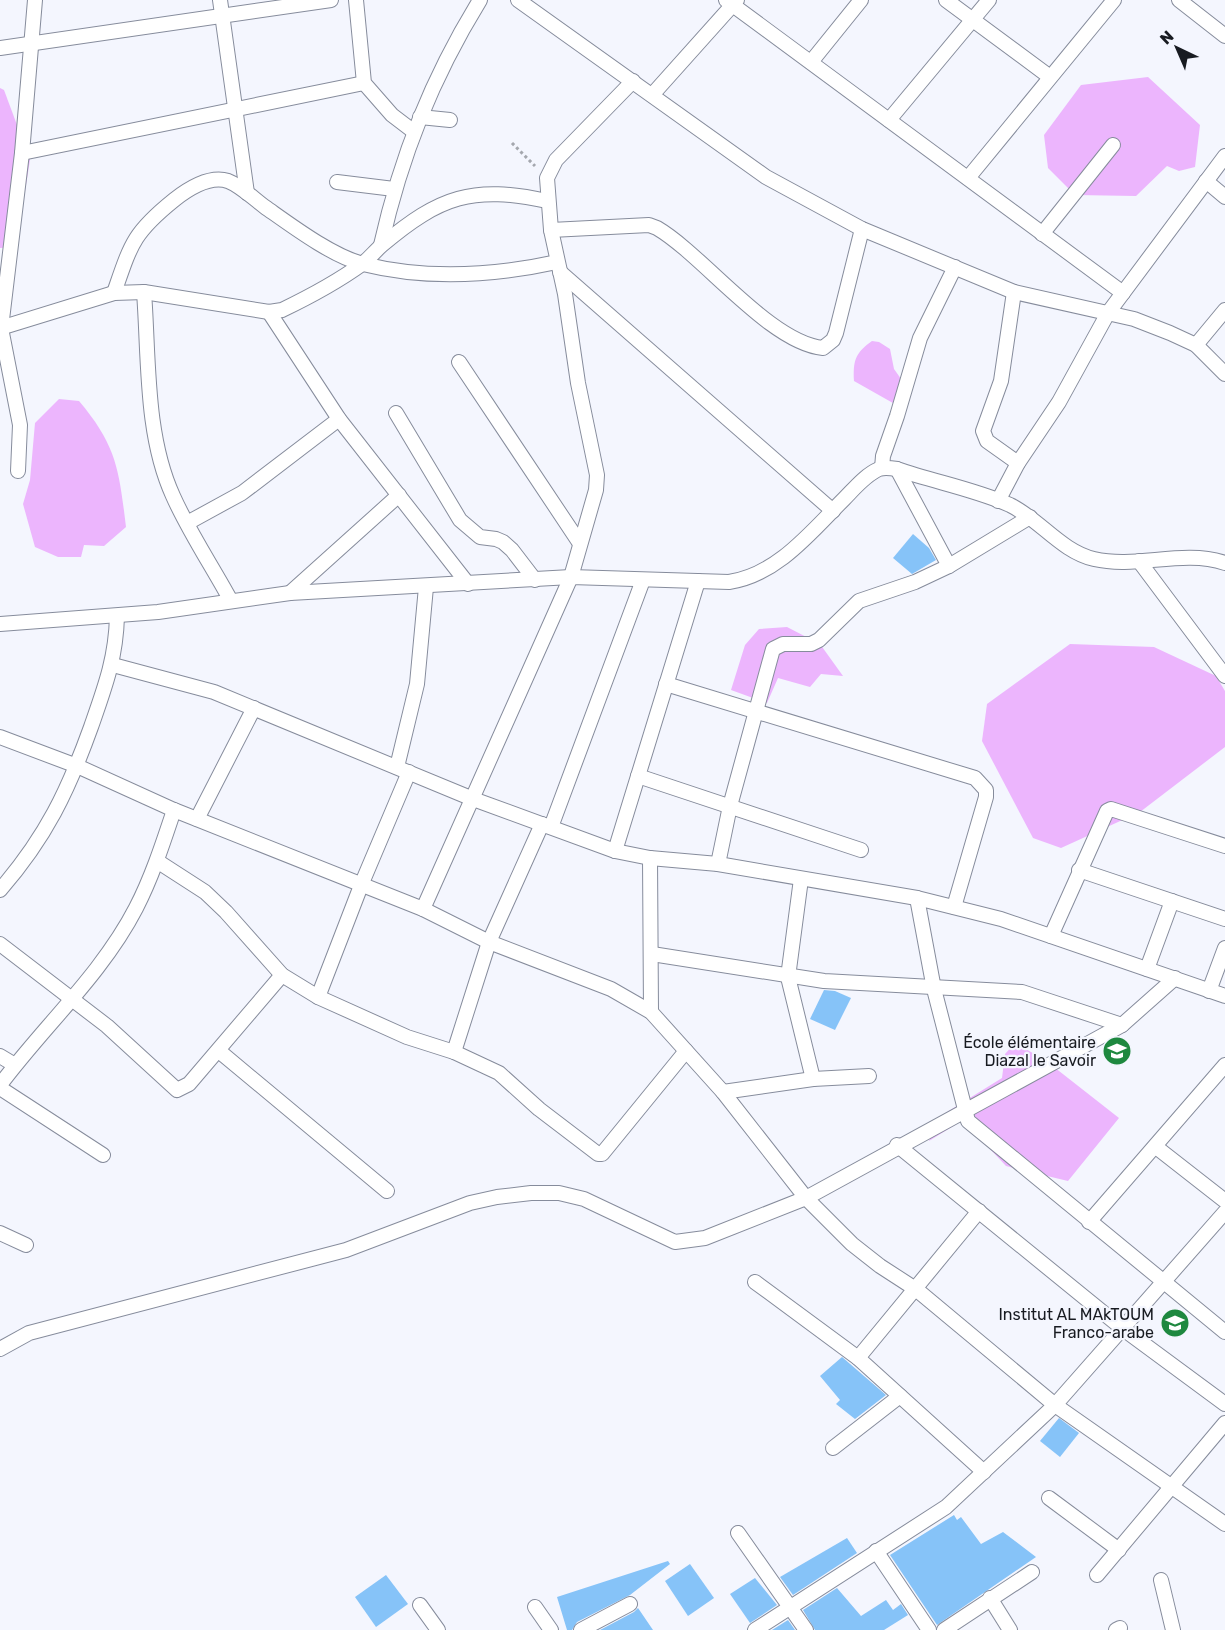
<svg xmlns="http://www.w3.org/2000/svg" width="1225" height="1630" viewBox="0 0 1225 1630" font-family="Rubik,sans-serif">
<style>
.green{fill:#ecb5fd}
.building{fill:#86c3f8}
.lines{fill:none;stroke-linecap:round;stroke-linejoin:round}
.street-casing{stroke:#868c9c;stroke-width:16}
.path{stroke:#a4a7ae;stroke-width:3;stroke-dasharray:3 3;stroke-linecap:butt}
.street{stroke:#fff;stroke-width:14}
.labels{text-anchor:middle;stroke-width:4.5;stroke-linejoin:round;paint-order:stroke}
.poi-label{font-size:16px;fill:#181b21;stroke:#f4f6fe;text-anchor:end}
</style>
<rect width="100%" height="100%" fill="#f4f6fe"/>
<!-- green -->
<g class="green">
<polygon points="1148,77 1200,125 1195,167 1179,171 1167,166 1136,196 1075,195 1048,168 1044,135 1081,85"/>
<polygon points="0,88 4,90 30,160 16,247 0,248"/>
<path d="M872 341 879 342 890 349 894 369 911 393 900 407 854 381C853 361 855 353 872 341Z"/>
<path d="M59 399 79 401C117 446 119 470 126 527L104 546 84 545 81 557H58L35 547 23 504 30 480 35 423Z"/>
<polygon points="787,627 820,644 843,676 821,674 810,687 778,678 767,703 731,690 745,645 759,629"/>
<polygon points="1070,644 1154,647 1216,676 1225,691 1225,747 1140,812 1061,848 1033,838 982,741 987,704"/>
<polygon points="1015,1043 1045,1060 1119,1118 1068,1181 1006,1166 963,1120 929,1141 939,1117 1002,1078 1005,1054"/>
</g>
<!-- building -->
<g class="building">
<polygon points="913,534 929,548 936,560 912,574 893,558"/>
<polygon points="824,990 835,991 851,998 835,1030 810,1019"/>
<polygon points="842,1357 886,1395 855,1419 836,1404 840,1400 820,1376"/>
<polygon points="1059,1418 1079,1433 1060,1457 1040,1441"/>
<polygon points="954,1515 957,1520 961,1517 981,1544 1003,1532 1036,1557 937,1625 890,1555"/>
<polygon points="847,1538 857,1553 793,1595 780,1577"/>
<polygon points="668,1561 670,1564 630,1595 577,1622 572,1630 567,1630 557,1597"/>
<polygon points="690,1564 714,1598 688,1616 665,1581"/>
<polygon points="386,1575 408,1604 376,1627 355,1597"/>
<polygon points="755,1578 777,1605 750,1623 730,1594"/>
<polygon points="837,1588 861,1616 886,1600 893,1610 901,1604 908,1615 884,1630 815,1630 803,1610"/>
<polygon points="638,1608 653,1630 600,1630 634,1612"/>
<polygon points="788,1620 795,1630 772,1630"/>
</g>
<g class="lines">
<!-- street casing -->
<g class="street-casing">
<g id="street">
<polyline points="220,0 247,193"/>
<polyline points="356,0 364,83 392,115 413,131"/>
<polyline points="518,0 766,177 862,229 1014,292 1134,319 1170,333 1196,345 1225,374"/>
<polyline points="726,0 1123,293"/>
<polyline points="946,0 1050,77"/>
<polyline points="1179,0 1225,36"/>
<polyline points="0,48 331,0"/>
<polyline points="811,62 861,0"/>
<polyline points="652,95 737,0"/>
<polyline points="420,117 450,120"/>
<polyline points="889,120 989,0"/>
<polyline points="22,153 364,83"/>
<polyline points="968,178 1114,0"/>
<polyline points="1206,181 1225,197"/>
<polyline points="337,182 394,189"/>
<path d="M551 230 649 225 657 228C703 255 770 343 823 348L833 340 836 333 862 229"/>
<polyline points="1042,234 1113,145"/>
<path d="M381 245C401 156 432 78 480 0"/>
<polyline points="560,272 833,511"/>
<path d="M144 292C149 358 145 435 173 496 189 532 212 566 231 601"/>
<polyline points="1014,292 1001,381 983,431 987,441 1018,463"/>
<path d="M114 293C131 244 133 233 174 200 188 189 209 175 228 181 241 186 254 199 265 207 292 226 332 256 363 264 427 280 493 276 557 262"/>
<polyline points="269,312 339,419 468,584"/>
<path d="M0 328 114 293 144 292 269 312 282 310C309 297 337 282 362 264 369 259 375 251 382 245 440 196 473 185 547 201"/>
<polyline points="1196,345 1225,310"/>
<polyline points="459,362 579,542"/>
<polyline points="396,413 460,520 480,537 496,539 503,542 512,550 535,580"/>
<polyline points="882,468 883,456 897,416 920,338 955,267"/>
<polyline points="897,469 949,566"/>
<polyline points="18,471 20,425 1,328 22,153 35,0"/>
<polyline points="998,501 1018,463 1059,402 1108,313 1225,156"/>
<polyline points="189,522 242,493 339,419"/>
<polyline points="1139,561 1225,676"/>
<polyline points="290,593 399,495"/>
<path d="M0 624 158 612 290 593 571 577 729 582C777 575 811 532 844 499 854 489 865 475 879 469 884 467 891 468 897 469 934 482 974 489 1010 505 1039 519 1062 552 1094 559 1137 569 1182 549 1225 563"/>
<polyline points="113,665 214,692 473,799 615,851 650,858 718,864 917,898 1001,919 1225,996"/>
<polyline points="666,684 975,778 986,790 986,797 954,907"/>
<polyline points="0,737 77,766 174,810 423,909 489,942 611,989 651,1012 723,1092 806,1198 852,1244 880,1266 917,1290 1055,1405 1225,1524"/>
<polyline points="397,767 417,684 426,587"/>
<polyline points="638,776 861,850"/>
<polyline points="197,819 254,708"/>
<polyline points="551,827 643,580"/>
<polyline points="615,851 698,581"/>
<polyline points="650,858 651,1012"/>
<polyline points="157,861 205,892 226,912 282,975 318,997 407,1037 454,1052 499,1073 539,1109 598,1154 602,1154 686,1051"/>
<polyline points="718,864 730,806 773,649 783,644 811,644 819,640 859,601 915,582 949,566 1030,517"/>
<polyline points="1079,870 1225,919"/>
<polyline points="801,879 788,977 813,1079"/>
<path d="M0 890C46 837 68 791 91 727 105 687 116 658 117 616"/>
<polyline points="917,898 934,989 968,1121 1225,1332"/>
<polyline points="423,909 571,577 596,490 597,475 578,383 565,294 551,230 547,178 556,160 633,81"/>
<polyline points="1051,936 1107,811 1111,809 1225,846"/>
<polyline points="0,944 107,1026 177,1090 189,1084 282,975"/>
<polyline points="652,954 824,981 1022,992 1122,1025"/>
<polyline points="1147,969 1172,901"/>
<polyline points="1209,991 1225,948"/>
<polyline points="318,997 362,883 409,772"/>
<polyline points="219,1051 387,1191"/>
<polyline points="454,1052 489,942 542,824"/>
<polyline points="0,1056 15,1065"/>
<path d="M0 1085C44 1026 102 974 136 908 152 877 163 843 174 810"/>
<polyline points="0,1088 103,1155"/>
<polyline points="723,1092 813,1079 869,1076"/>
<polyline points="897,1145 1122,1328 1225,1404"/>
<polyline points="1156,1147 1225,1201"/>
<polyline points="1089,1222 1225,1065"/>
<polyline points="0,1233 26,1245"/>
<polyline points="755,1282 858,1358 984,1472"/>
<polyline points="0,1349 29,1333 346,1250 470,1203 497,1197 531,1193 559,1193 584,1199 675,1242 705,1238 806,1198 1122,1025 1175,978"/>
<polyline points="858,1358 979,1211"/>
<polyline points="833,1448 900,1396"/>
<polyline points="1049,1498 1119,1550"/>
<polyline points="738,1533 806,1630"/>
<polyline points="876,1551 929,1630"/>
<polyline points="1097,1575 1225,1423"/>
<polyline points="1161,1580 1173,1630"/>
<polyline points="990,1598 1010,1630"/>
<polyline points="420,1605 438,1630"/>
<polyline points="535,1607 551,1630"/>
<polyline points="581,1630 630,1604"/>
<polyline points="755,1630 946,1507 1055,1405 1225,1212"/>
<polyline points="944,1630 1032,1572"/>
<polyline points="1116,1630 1120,1628"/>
</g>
</g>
<!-- path -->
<polyline class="path" points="512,143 535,166"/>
<!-- street -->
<use href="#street" class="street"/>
</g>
<!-- icons -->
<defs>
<g id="school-disc" transform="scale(1.5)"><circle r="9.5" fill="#1e883f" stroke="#f4f6fe"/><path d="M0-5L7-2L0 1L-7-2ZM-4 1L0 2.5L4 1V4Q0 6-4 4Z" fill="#fff"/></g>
</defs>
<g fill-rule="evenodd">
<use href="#school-disc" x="1117" y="1051"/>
<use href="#school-disc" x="1175" y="1323"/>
</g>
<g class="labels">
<!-- poi labels -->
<g class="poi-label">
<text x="1096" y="1048">École élémentaire<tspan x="1096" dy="18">Diazal le Savoir</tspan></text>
<text x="1154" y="1320">Institut AL MAkTOUM<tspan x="1154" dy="18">Franco-arabe</tspan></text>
</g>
</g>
<!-- north arrow -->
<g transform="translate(1177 48) rotate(316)" stroke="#f4f6fe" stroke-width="4.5" paint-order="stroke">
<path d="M0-4.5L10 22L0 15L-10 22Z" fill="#181b21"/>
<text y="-9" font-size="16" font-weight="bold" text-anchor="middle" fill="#181b21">N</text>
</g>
</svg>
